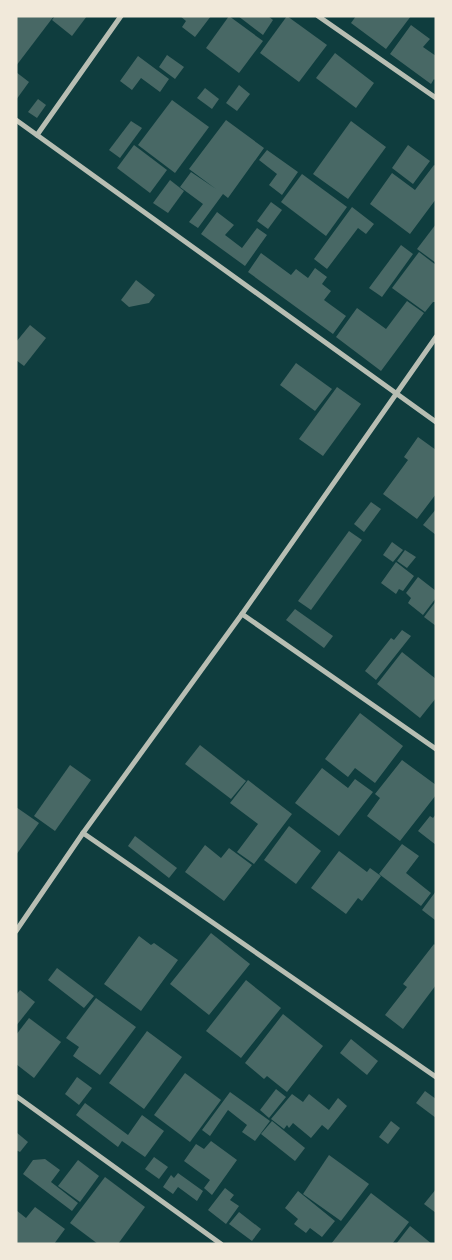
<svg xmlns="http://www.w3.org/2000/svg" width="452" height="1260" viewBox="0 0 452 1260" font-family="Commissioner,sans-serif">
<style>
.building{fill:#486865}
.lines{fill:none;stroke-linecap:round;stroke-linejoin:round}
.minor{stroke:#b8beb3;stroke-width:5}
</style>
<rect width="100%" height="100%" fill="#0f3d3e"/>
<!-- building -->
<g class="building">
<polygon points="16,16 54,16 16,66"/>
<polygon points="55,16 87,16 72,36 52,20"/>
<polygon points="180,16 211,16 195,37 182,27 186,21"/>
<polygon points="229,16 263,41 239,73 206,48"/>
<polygon points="238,16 268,16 273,20 263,35"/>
<polygon points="287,16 327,45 299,82 260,53"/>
<polygon points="356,16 411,16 386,49 351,23"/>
<polygon points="411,25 430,39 423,47 436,56 436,81 434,79 431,84 390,54"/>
<polygon points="335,53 374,83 356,108 316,78"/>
<polygon points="167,55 184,67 175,79 159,67"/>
<polygon points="138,56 169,79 160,92 141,78 132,90 120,81"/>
<polygon points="16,72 29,82 16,100"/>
<polygon points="239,85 250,94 237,111 226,103"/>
<polygon points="205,88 219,99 212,109 197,98"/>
<polygon points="38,99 46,105 37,118 28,112"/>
<polygon points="172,100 209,127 175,173 138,145"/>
<polygon points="226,120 264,148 228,198 223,194 198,228 189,222 203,204 180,187 191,172 216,189 189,169"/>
<polygon points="131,121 142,128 120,158 109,150"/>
<polygon points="351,121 386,147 348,199 313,174"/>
<polygon points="134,145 167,170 150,193 117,168"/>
<polygon points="408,145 430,161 413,184 392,168"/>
<polygon points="267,150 298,172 282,195 269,185 277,174 259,160"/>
<polygon points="434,165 436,166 436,199 410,234 370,204 392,173 415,190"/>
<polygon points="302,174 347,207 326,236 281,202"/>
<polygon points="170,180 184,191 168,213 153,203"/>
<polygon points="271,202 282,210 268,229 257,221"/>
<polygon points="352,207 374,224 366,234 358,228 327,269 314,259"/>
<polygon points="217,212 234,225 225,235 242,248 257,228 267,235 245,266 201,234"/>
<polygon points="436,224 436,263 417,249"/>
<polygon points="401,245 413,254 382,297 369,288"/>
<polygon points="419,252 436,265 436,302 433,302 425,312 392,288"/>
<polygon points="261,253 291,275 296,269 308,278 315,268 327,277 322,284 331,291 324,300 346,316 333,334 248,272"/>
<polygon points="136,280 155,295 149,303 129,307 121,300"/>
<polygon points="407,301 424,313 381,371 336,337 357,308 386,329"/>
<polygon points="30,325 46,338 24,366 16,360 16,342"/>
<polygon points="296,363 332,389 315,411 280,385"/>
<polygon points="337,387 361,404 323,456 299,439"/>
<polygon points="418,437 436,450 436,494 417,519 383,494 408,460 404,457"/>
<polygon points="371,502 381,509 364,532 354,524"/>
<polygon points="436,509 436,535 423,525"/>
<polygon points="349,531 362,540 311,610 298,601"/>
<polygon points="392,542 403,550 393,562 383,555"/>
<polygon points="405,550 416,557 407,568 397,561"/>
<polygon points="396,562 414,576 403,591 399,589 396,594 381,583"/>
<polygon points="418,577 436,591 436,598 423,615 408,603 411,598 406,593"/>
<polygon points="436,601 436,626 424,617"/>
<polygon points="295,609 333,636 324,648 286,620"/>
<polygon points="402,630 411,636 376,680 365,671 391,638 394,640"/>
<polygon points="402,652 436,679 436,698 420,718 377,684"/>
<polygon points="360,713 403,746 375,783 355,768 348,777 325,759"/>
<polygon points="200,745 246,781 231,799 185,764"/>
<polygon points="402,760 436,785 436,795 400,841 367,816 380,798 375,794"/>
<polygon points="70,765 91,780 55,831 34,816"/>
<polygon points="322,768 348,788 355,779 373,792 339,836 295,803"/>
<polygon points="248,780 292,814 254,864 237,852 258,824 230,803"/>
<polygon points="16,807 39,823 16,855"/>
<polygon points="436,814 436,845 418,831 430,816 433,818"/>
<polygon points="289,826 321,851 296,884 264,860"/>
<polygon points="135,836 177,868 169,878 128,846"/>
<polygon points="402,844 419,856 406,873 431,893 421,906 379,874"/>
<polygon points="205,845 221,858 229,848 252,865 224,901 185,872"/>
<polygon points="339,851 367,872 370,868 381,876 362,901 358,898 346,914 311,888"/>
<polygon points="436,891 436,919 435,920 422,910"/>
<polygon points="211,933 250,964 209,1015 170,984"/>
<polygon points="139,936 151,945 154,943 178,960 141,1011 104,984"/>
<polygon points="434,944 436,946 436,985 403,1029 385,1015 407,987 403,984"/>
<polygon points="57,968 94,996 84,1008 48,980"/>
<polygon points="246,980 281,1008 241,1058 206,1031"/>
<polygon points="20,990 35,1002 16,1026 16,995"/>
<polygon points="96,998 136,1027 100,1075 73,1056 79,1047 66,1038"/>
<polygon points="283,1014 323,1046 287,1092 267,1076 264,1079 245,1063"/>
<polygon points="29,1018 61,1042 34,1078 16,1064 16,1035"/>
<polygon points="147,1031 182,1057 144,1109 109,1083"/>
<polygon points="351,1039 378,1061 367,1075 340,1053"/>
<polygon points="185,1073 221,1100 190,1142 154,1115"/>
<polygon points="77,1077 92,1088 79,1105 65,1094"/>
<polygon points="276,1089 286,1097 269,1118 260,1110"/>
<polygon points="425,1091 436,1099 436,1118 416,1103"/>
<polygon points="230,1092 270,1121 255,1141 242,1132 247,1125 228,1110 210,1136 202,1130"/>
<polygon points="292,1094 303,1102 309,1094 329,1110 338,1098 347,1106 328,1130 322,1125 311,1138 293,1123 289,1128 287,1125 284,1129 271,1119"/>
<polygon points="85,1103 128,1135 142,1115 164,1131 145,1157 122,1141 118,1147 76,1115"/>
<polygon points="272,1121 305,1148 295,1161 261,1134"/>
<polygon points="391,1121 400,1128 388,1144 379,1137"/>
<polygon points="16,1132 28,1142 20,1152 16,1150"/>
<polygon points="211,1141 237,1160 212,1195 204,1188 210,1180 184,1161 196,1144 204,1149"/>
<polygon points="329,1155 369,1184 341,1221 303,1194"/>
<polygon points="154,1157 168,1167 159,1179 145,1169"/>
<polygon points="45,1159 60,1170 51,1182 78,1203 72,1211 23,1174 33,1160"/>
<polygon points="78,1160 99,1176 80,1202 58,1186"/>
<polygon points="178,1173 203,1191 197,1201 178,1187 173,1194 163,1187 171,1175 174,1178"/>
<polygon points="105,1177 145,1207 118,1244 98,1244 70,1223"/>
<polygon points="225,1188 234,1195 230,1200 239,1206 226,1224 208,1210"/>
<polygon points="436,1189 436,1213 424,1204"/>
<polygon points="298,1191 335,1221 322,1237 310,1228 306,1233 294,1224 298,1219 285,1208"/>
<polygon points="371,1193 409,1222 392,1244 331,1244"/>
<polygon points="35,1207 65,1229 54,1244 16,1244 16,1210 26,1218"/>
<polygon points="239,1212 261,1229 252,1241 229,1224"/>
<polygon points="410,1226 432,1244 396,1244"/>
</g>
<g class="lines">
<!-- minor -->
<g class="minor">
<polyline points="318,16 436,98"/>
<polyline points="16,120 436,422"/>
<polyline points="37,135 121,16"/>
<polyline points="242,614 436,749"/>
<polyline points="83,833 436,1077"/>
<polyline points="16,931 83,833 242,614 436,337"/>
<polyline points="16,1096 221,1244"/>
</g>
</g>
<!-- border -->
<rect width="452" height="1260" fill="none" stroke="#f1e9da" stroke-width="35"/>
</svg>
